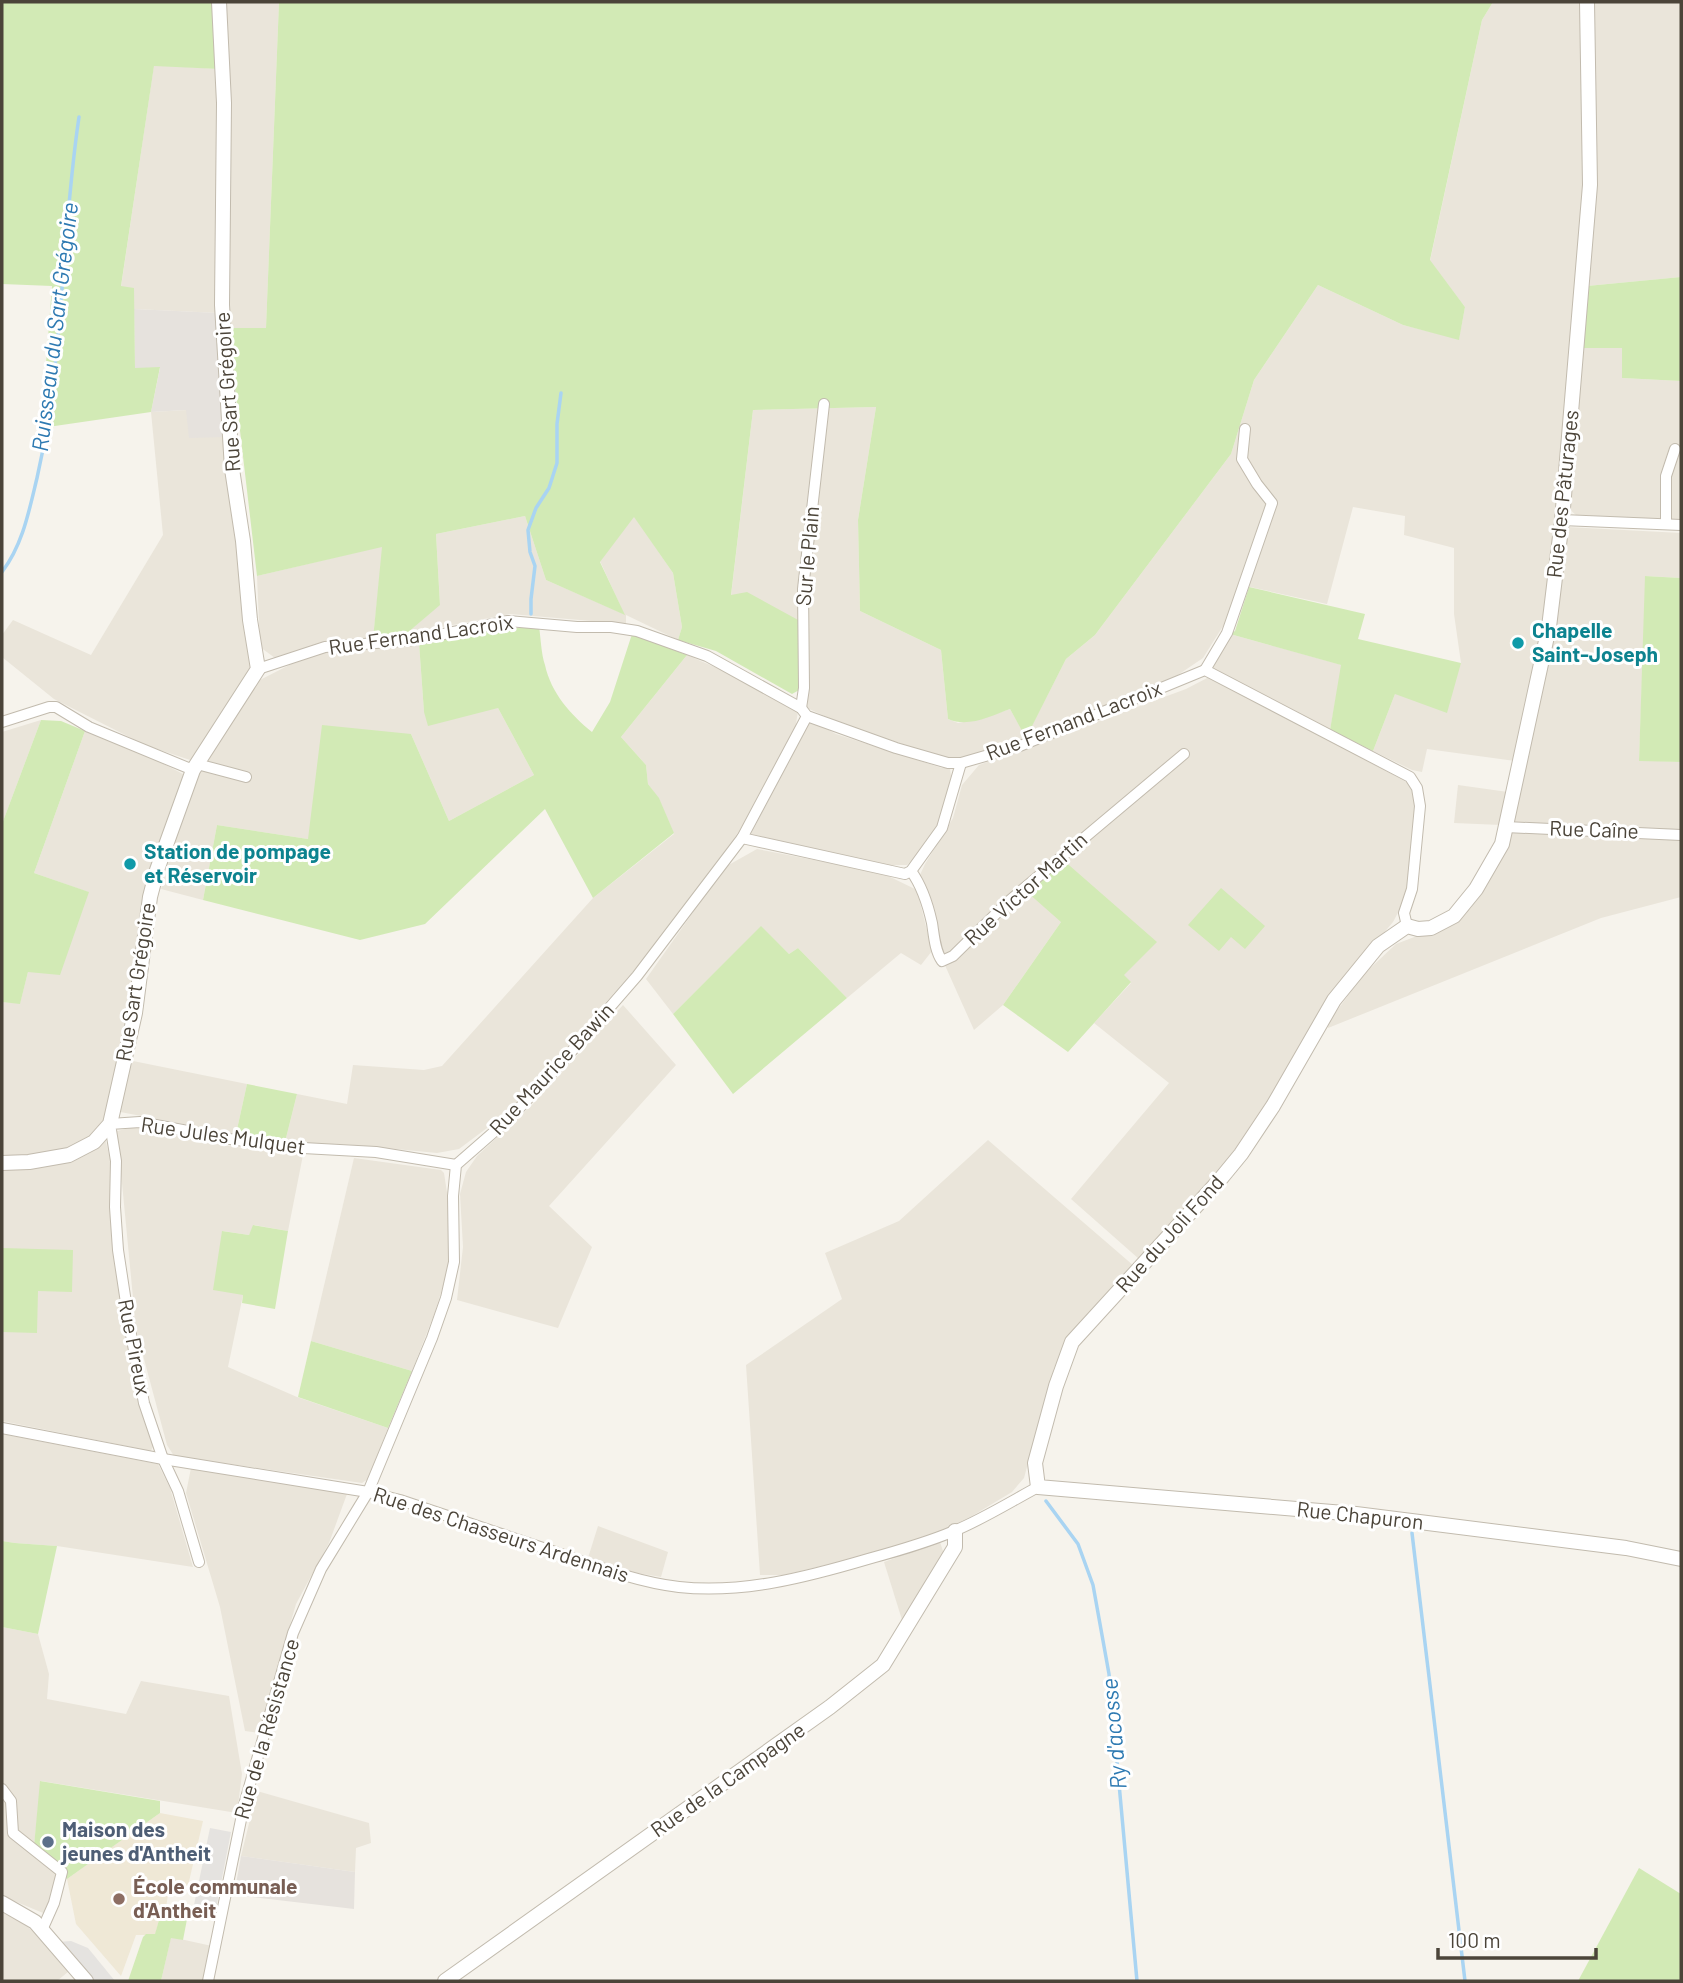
<svg xmlns="http://www.w3.org/2000/svg" width="1683" height="1983" viewBox="0 0 1683 1983" font-family="Barlow,sans-serif">
<style>
.residential{fill:#eae5da}
.industrial{fill:#e6e2dd}
.education{fill:#efe8d6}
.green{fill:#d2eab5}
.parking{fill:#e5e3e0}
.lines{fill:none;stroke-linecap:round;stroke-linejoin:round}
.stream{stroke:#a9d4f2;stroke-width:3.5}
.minor-casing{stroke:#c2bbae;stroke-width:12}
.tertiary-casing{stroke:#c2bbae;stroke-width:16}
.minor{stroke:#fff;stroke-width:10}
.tertiary{stroke:#fff;stroke-width:14}
.culture-dot{fill:#0f9aa8;stroke:#fff;stroke-width:2.5}
.service-dot{fill:#5c6f8a;stroke:#fff;stroke-width:2.5}
.education-dot{fill:#8d6e63;stroke:#fff;stroke-width:2.5}
.labels{text-anchor:middle;stroke-width:6;stroke-linejoin:round;paint-order:stroke}
.street-label{font-size:21px;fill:#4b4439;stroke:#fff}
.culture-label{font-size:21px;font-weight:bold;fill:#0d838f;stroke:#fff;text-anchor:start}
.service-label{font-size:21px;font-weight:bold;fill:#4e5e75;stroke:#fff;text-anchor:start}
.education-label{font-size:21px;font-weight:bold;fill:#785e54;stroke:#fff;text-anchor:start}
.water-label{font-size:23px;font-style:italic;fill:#2e7ab2;stroke:#fff}
</style>
<rect width="100%" height="100%" fill="#f6f3ec"/>
<!-- residential -->
<g class="residential">
<polygon points="224,2 279,2 266,328 228,328"/>
<polygon points="1493,2 1681,2 1681,277 1587,286 1581,348 1622,348 1622,378 1681,381 1681,520 1576,515 1567,507 1547,617 1515,761 1427,749 1422,772 1412,770 1373,751 1395,694 1461,663 1454,614 1454,548 1404,535 1405,516 1353,507 1327,604 1241,585 1230,615 1203,658 1172,679 1030,738 971,757 946,759 842,724 807,708 809,689 808,624 731,596 753,410 876,407 858,520 860,611 941,650 948,719 958,723 980,719 1010,709 1026,737 1066,659 1095,635 1231,454 1254,380 1318,285 1403,325 1459,339 1465,307 1430,261 1482,20"/>
<polygon points="154,65 219,69 219,313 134,309 134,289 121,287"/>
<polygon points="187,410 226,437 251,669 193,761 145,745 54,699 2,657 2,635 13,620 91,655 163,535 151,412"/>
<polygon points="525,516 546,580 624,614 600,561 634,516 673,573 682,627 678,640 626,615 626,624 510,614 406,634 440,604 436,534"/>
<polygon points="1567,527 1681,533 1681,578 1646,576 1639,760 1681,762 1681,830 1511,825"/>
<polygon points="383,546 373,639 324,644 275,658 260,647 257,576"/>
<polygon points="1230,634 1342,665 1330,730 1210,669"/>
<polygon points="419,643 424,712 498,708 534,775 449,821 411,734 308,839 217,825 203,900 161,889 179,825 198,772 256,682 307,656 334,650"/>
<polygon points="687,655 740,678 798,711 795,730 746,820 725,853 644,959 511,1110 459,1149 437,1153 354,1145 285,1142 297,1094 347,1104 353,1065 424,1070 442,1066 593,898 674,834 659,799 648,784 646,765 621,737"/>
<polygon points="1211,676 1410,784 1416,810 1407,896 1393,922 1339,986 1257,1120 1236,1152 1176,1222 1139,1259 1071,1199 1169,1083 1094,1023 1131,983 1061,922 1003,1005 974,1030 939,952 919,877 925,864 953,818 962,785 979,765 1186,689"/>
<polygon points="41,720 2,824 2,732"/>
<polygon points="810,720 836,734 942,768 950,768 951,776 942,816 922,852 907,865 886,865 751,834"/>
<polygon points="85,731 119,741 185,775 103,1121 90,1136 68,1151 26,1157 2,1156 2,1002 20,1003 28,972 88,892 34,873"/>
<polygon points="1458,785 1508,792 1501,825 1454,823"/>
<polygon points="1513,830 1681,839 1681,897 1601,918 1328,1028 1328,1023 1363,975 1396,944 1443,926 1471,908 1482,889"/>
<polygon points="757,849 882,873 917,890 932,951 921,965 901,953 847,998 798,948 789,954 761,927 673,1014 646,979 725,867"/>
<polygon points="623,1005 676,1065 549,1206 592,1247 558,1328 457,1300 463,1247 460,1194 466,1172 477,1156 532,1105"/>
<polygon points="133,1061 247,1084 236,1134 115,1111"/>
<polygon points="138,1126 229,1146 303,1155 288,1231 254,1225 249,1235 223,1231 243,1295 228,1367 297,1397 388,1428 368,1479 362,1483 174,1456 167,1445 136,1329 117,1131"/>
<polygon points="105,1138 112,1167 113,1249 154,1444 151,1451 2,1421 2,1168"/>
<polygon points="988,1140 1134,1266 1065,1347 1054,1368 1024,1478 1012,1492 972,1516 937,1533 897,1548 784,1575 760,1575 746,1365 842,1299 825,1253 899,1221"/>
<polygon points="354,1158 441,1170 444,1173 451,1218 451,1260 435,1312 412,1371 311,1341"/>
<polygon points="2,1434 158,1464 170,1488 193,1567 57,1546 15,1543 2,1541"/>
<polygon points="191,1468 347,1494 329,1543 296,1604 259,1733 245,1731 220,1607 186,1493"/>
<polygon points="598,1526 668,1552 661,1577 637,1573 588,1558"/>
<polygon points="940,1542 944,1554 903,1623 884,1562"/>
<polygon points="2,1627 38,1634 49,1674 47,1699 126,1714 141,1681 229,1696 242,1774 237,1813 41,1781 34,1846 19,1832 2,1786"/>
<polygon points="257,1791 369,1823 371,1843 356,1848 355,1872 241,1856"/>
<polygon points="2,1796 6,1799 8,1831 49,1868 60,1875 48,1915 2,1896"/>
<polygon points="2,1910 11,1914 39,1936 69,1971 57,1981 2,1981"/>
<polygon points="171,1937 212,1946 205,1981 161,1981"/>
</g>
<!-- industrial -->
<g class="industrial">
<polygon points="134,309 219,313 226,437 189,438 186,410 151,412 160,368 135,368"/>
<polygon points="241,1856 355,1872 354,1909 234,1895"/>
</g>
<!-- education -->
<polygon class="education" points="160,1813 203,1821 187,1890 169,1889 166,1907 159,1920 155,1935 136,1935 121,1976 76,1924 67,1879"/>
<!-- green -->
<g class="green">
<polygon points="2,2 215,2 219,69 154,66 121,286 134,288 135,368 160,367 151,412 41,428 52,286 2,284"/>
<path d="M279 2H1493L1482 20 1430 260 1465 307 1459 340 1403 325 1318 285 1254 380 1231 454 1095 635 1066 659 1026 738 1010 709C991 716 968 728 948 719L941 650 860 611 858 520 876 407 753 410 731 595 747 592 800 621 801 689 792 694 716 651 678 640 682 627 673 573 634 517 600 562 625 615 546 580 525 516 436 534 440 605 406 634 373 639 382 547 257 576 228 328H266Z"/>
<polygon points="1681,277 1681,381 1622,378 1622,348 1580,348 1587,286"/>
<polygon points="1645,576 1681,578 1681,762 1639,761"/>
<polygon points="1249,587 1365,614 1358,639 1461,663 1447,713 1395,694 1373,751 1330,730 1341,665 1230,634 1235,631"/>
<path d="M539 627C541 639 541 653 545 665 551 693 571 715 592 732L610 702 632 634 687 655 621 737 646 765 648 784 659 798 674 833 593 898 545 809 425 924 360 940 203 900 217 825 308 839 322 725 411 734 449 821 534 775 498 708 428 726 424 712 419 643 490 629Z"/>
<polygon points="41,720 61,721 85,731 34,873 89,892 60,975 28,972 20,1004 2,1002 2,824"/>
<polygon points="1062,859 1157,942 1124,975 1131,982 1068,1052 1003,1005 1061,922 1027,892"/>
<polygon points="1221,888 1265,926 1245,949 1231,937 1219,951 1188,925"/>
<polygon points="761,926 789,954 798,948 847,998 733,1094 673,1014"/>
<polygon points="247,1084 297,1094 285,1142 236,1134"/>
<polygon points="253,1225 288,1231 275,1309 242,1303 243,1295 213,1290 222,1231 249,1235"/>
<polygon points="2,1248 73,1250 72,1292 38,1291 37,1333 2,1332"/>
<polygon points="311,1341 412,1371 388,1428 298,1397"/>
<polygon points="2,1541 15,1543 57,1546 38,1634 2,1627"/>
<polygon points="40,1781 160,1801 160,1813 67,1879 34,1846"/>
<polygon points="1639,1868 1681,1894 1681,1981 1578,1981"/>
<polygon points="166,1907 188,1914 183,1940 171,1938 161,1981 128,1981 143,1937 146,1934 155,1934 159,1920"/>
</g>
<!-- parking -->
<g class="parking">
<polygon points="210,1828 231,1832 216,1909 194,1905"/>
<polygon points="71,1941 88,1948 115,1981 89,1981 57,1942"/>
</g>
<g class="lines">
<!-- stream -->
<g class="stream">
<path d="M2 572C23 544 29 511 37 478 64 359 61 236 79 117"/>
<polyline points="531,614 531,599 535,566 530,552 528,530 536,508 549,488 557,463 557,424 561,393"/>
<polyline points="1046,1501 1078,1544 1093,1585 1109,1674 1137,1981"/>
<polyline points="1412,1533 1465,1981"/>
</g>
<!-- minor casing -->
<g class="minor-casing">
<g id="minor">
<polyline points="1562,520 1681,525"/>
<polyline points="1666,524 1666,476 1675,449"/>
<polyline points="258,669 325,647 414,640 508,621 577,627 611,627 637,631 707,656 801,708 807,716 896,748 948,763 961,763 1020,746 1205,670 1410,777 1417,788 1420,806 1412,889 1404,913 1407,926"/>
<polyline points="1205,670 1227,633 1272,503 1257,484 1242,459 1245,429"/>
<polyline points="801,708 804,688 803,589 824,404"/>
<polyline points="2,722 49,707 56,707 89,727 193,770"/>
<polyline points="197,764 246,777"/>
<polyline points="1506,827 1681,835"/>
<polyline points="742,838 905,874 911,871 942,828 961,763"/>
<path d="M911 871C922 886 928 905 932 923 934 936 935 951 942 961L953 956 1009 901 1184 754"/>
<path d="M2 1428 163 1459 368 1492 400 1500C451 1517 501 1534 552 1551 593 1565 636 1582 679 1587 743 1594 807 1577 868 1559 897 1551 926 1543 954 1531 983 1519 1010 1502 1038 1487"/>
<polyline points="199,1562 178,1491 163,1459 144,1403 130,1329 118,1250 115,1207 116,1161 110,1124 140,1122 230,1139 285,1147 376,1152 456,1165"/>
<polyline points="2,1789 11,1801 13,1833 62,1872 54,1903 42,1930"/>
<polyline points="208,1981 244,1805 293,1633 321,1569 368,1492 432,1338 446,1298 454,1262 453,1196 456,1165 511,1117 564,1060 637,976 742,838 807,716"/>
</g>
</g>
<!-- tertiary casing -->
<g class="tertiary-casing">
<g id="tertiary">
<polyline points="1587,2 1590,185 1562,520 1549,627 1502,844 1476,889 1454,916 1431,928 1418,929 1407,926 1378,946 1334,1000 1273,1106 1241,1154 1218,1182 1072,1342 1056,1386 1035,1463 1038,1487 1356,1514 1626,1548 1681,1559"/>
<polyline points="2,1163 29,1162 69,1155 94,1142 110,1124 135,1013 150,897 157,870 193,770 258,669 250,620 243,541 232,469 222,305 224,103 219,2"/>
<polyline points="2,1903 35,1922 86,1981"/>
<polyline points="445,1981 830,1707 883,1665 955,1547 955,1531"/>
</g>
</g>
<!-- minor -->
<use href="#minor" class="minor"/>
<!-- tertiary -->
<use href="#tertiary" class="tertiary"/>
</g>
<!-- markers -->
<g class="culture-dot">
<circle cx="1518" cy="643" r="7"/>
<circle cx="130" cy="864" r="7"/>
</g>
<circle class="service-dot" cx="48" cy="1842" r="7"/>
<circle class="education-dot" cx="119" cy="1899" r="7"/>
<g class="labels">
<!-- street labels -->
<g class="street-label">
<text transform="translate(228 392) rotate(-94)" y="7">Rue Sart Grégoire</text>
<text transform="translate(1563 494) rotate(-84)" y="7">Rue des Pâturages</text>
<text transform="translate(808 556) rotate(-85)" y="7">Sur le Plain</text>
<text transform="translate(421 635) rotate(-8)" y="7">Rue Fernand Lacroix</text>
<text transform="translate(1074 721) rotate(-21)" y="7">Rue Fernand Lacroix</text>
<text transform="translate(1594 830) rotate(2)" y="7">Rue Caîne</text>
<text transform="translate(1026 889) rotate(-42)" y="7">Rue Victor Martin</text>
<text transform="translate(136 982) rotate(-81)" y="7">Rue Sart Grégoire</text>
<text transform="translate(552 1069) rotate(-47)" y="7">Rue Maurice Bawin</text>
<text transform="translate(223 1136) rotate(8)" y="7">Rue Jules Mulquet</text>
<text transform="translate(1170 1234) rotate(-48)" y="7">Rue du Joli Fond</text>
<text transform="translate(134 1347) rotate(79)" y="7">Rue Pireux</text>
<text transform="translate(1360 1516) rotate(6)" y="7">Rue Chapuron</text>
<text transform="translate(501 1535) rotate(18)" y="7">Rue des Chasseurs Ardennais</text>
<text transform="translate(267 1729) rotate(-74)" y="7">Rue de la Résistance</text>
<text transform="translate(728 1780) rotate(-35)" y="7">Rue de la Campagne</text>
</g>
<!-- culture labels -->
<g class="culture-label">
<text x="1532" y="638">Chapelle<tspan x="1532" dy="24">Saint-Joseph</tspan></text>
<text x="144" y="859">Station de pompage<tspan x="144" dy="24">et Réservoir</tspan></text>
</g>
<!-- service labels -->
<g class="service-label">
<text x="62" y="1837">Maison des<tspan x="62" dy="24">jeunes d'Antheit</tspan></text>
</g>
<!-- education labels -->
<g class="education-label">
<text x="133" y="1894">École communale<tspan x="133" dy="24">d'Antheit</tspan></text>
</g>
<!-- water labels -->
<g class="water-label">
<text transform="translate(55 327) rotate(-83)" y="8">Ruisseau du Sart Grégoire</text>
<text transform="translate(1114 1734) rotate(-95)" y="8">Ry d'acosse</text>
</g>
</g>
<!-- border -->
<rect width="1683" height="1983" fill="none" stroke="#4b4439" stroke-width="7"/>
<!-- scale -->
<path d="M1438 1948v10h158v-10" fill="none" stroke="#4b4439" stroke-width="3.5"/>
<text x="1448" y="1948" font-size="21" fill="#4b4439" stroke="#ffffff" stroke-width="5" paint-order="stroke">100 m</text>
</svg>
